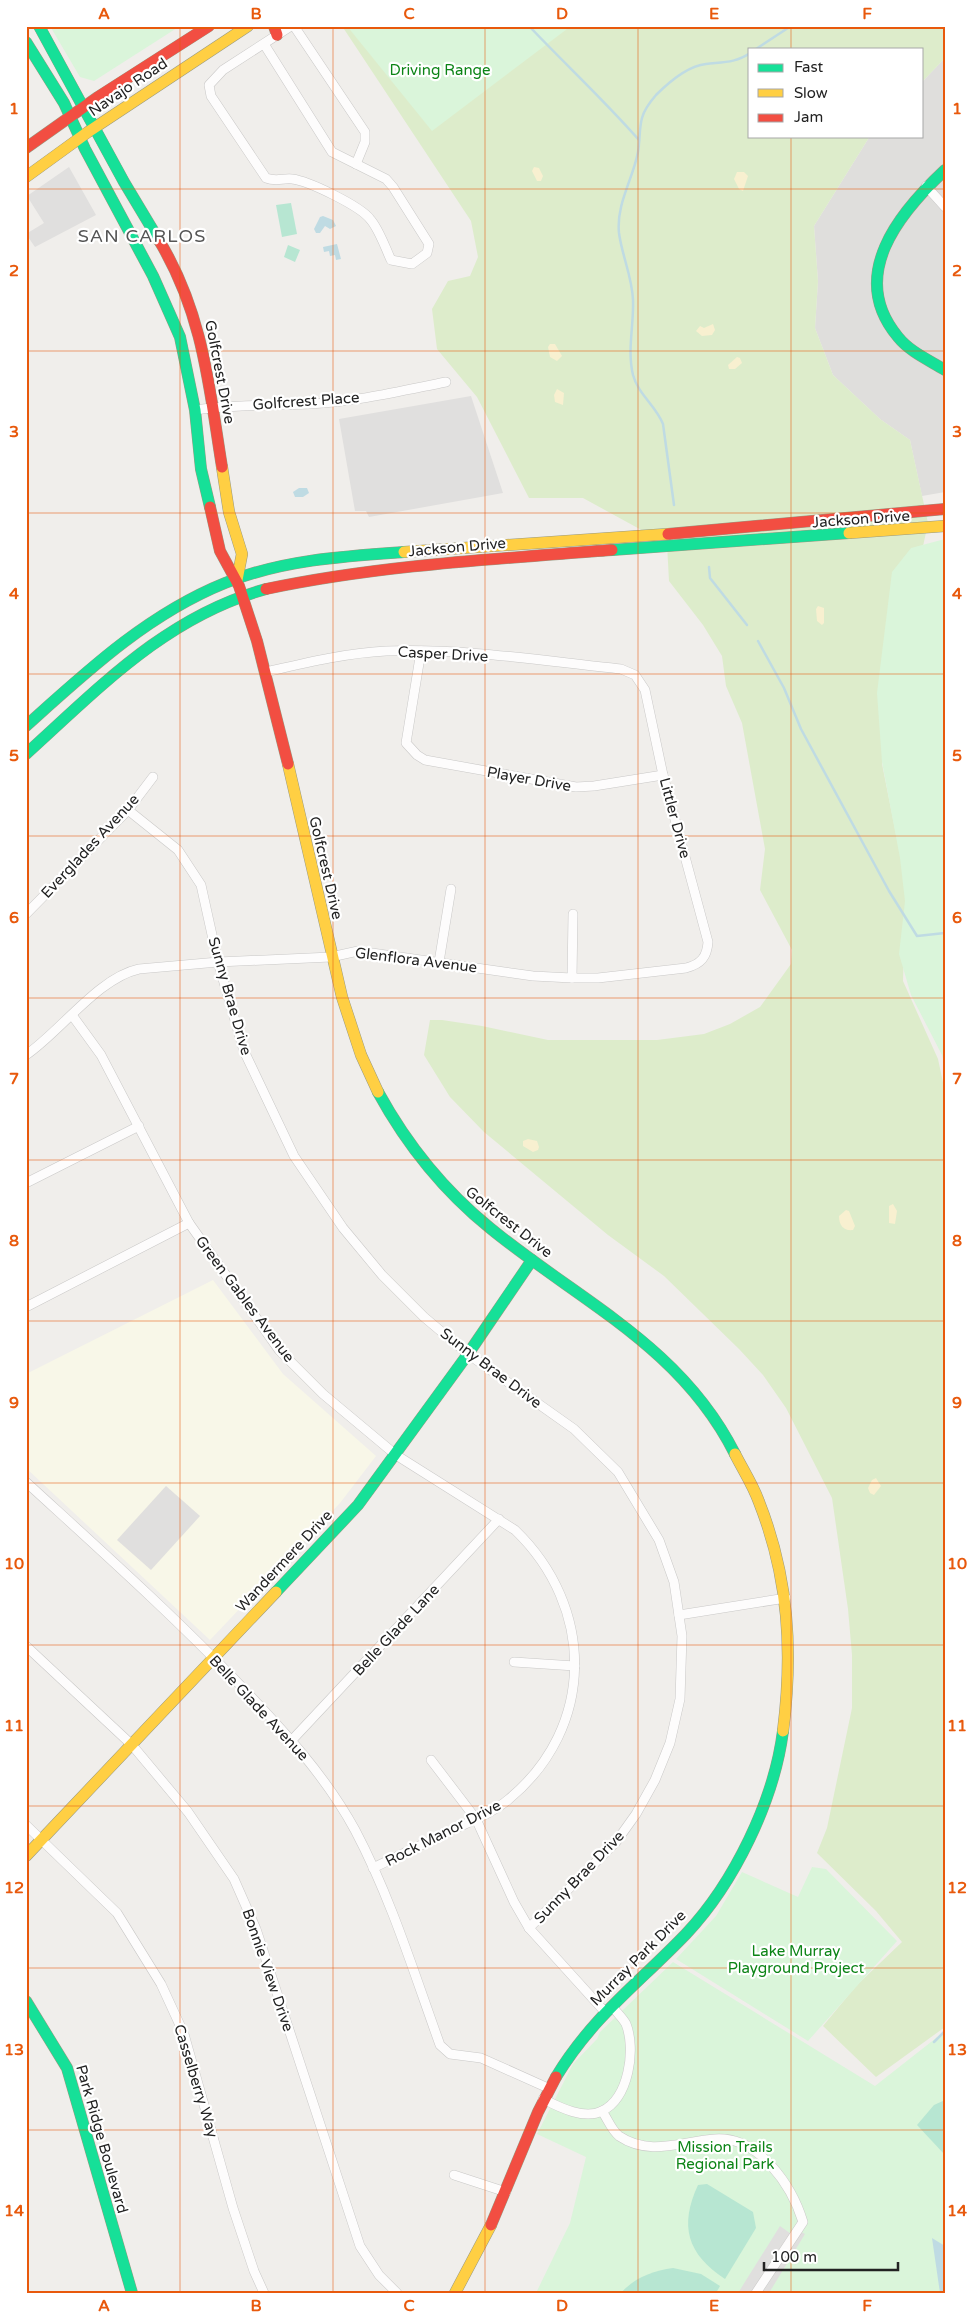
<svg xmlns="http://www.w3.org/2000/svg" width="971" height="2319" viewBox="0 0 971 2319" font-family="'Varela Round',sans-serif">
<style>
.residential{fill:#dfdedc}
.education{fill:#f8f7e8}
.grass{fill:#ddeccb}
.sand{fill:#f8f0d0}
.park{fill:#daf5da}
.pitch{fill:#b7e6d2}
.parking{fill:#e0dfde}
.water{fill:#bfdbe3}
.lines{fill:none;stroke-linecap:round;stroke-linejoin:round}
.stream{stroke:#bfdbe3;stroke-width:2.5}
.street-casing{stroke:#c9c8c7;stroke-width:10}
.fast-casing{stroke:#999a82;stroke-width:12}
.slow-casing{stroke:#999a82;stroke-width:12}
.jam-casing{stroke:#999a82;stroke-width:12}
.street{stroke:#fdfcfc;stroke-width:9}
.fast{stroke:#16e098;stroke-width:11}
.slow{stroke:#ffcf43;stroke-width:11}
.jam{stroke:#f24e42;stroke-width:11}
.grid{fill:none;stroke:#e8590c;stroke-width:1;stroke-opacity:0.55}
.labels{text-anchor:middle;stroke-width:4.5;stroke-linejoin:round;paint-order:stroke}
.park-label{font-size:15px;fill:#0c8416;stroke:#fff}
.street-label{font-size:15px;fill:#222;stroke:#fff}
.quarter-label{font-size:18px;letter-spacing:1px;fill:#555;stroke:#fff}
.neatline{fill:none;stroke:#e8590c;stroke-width:2}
.grid-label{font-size:16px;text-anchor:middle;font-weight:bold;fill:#e8590c}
</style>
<rect width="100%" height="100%" fill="#f0eeeb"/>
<!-- residential -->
<polygon class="residential" points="945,58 945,492 922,496 910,440 880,419 833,375 815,328 818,281 814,226 870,136 922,136 922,82"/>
<!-- education -->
<polygon class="education" points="213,1280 283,1374 376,1456 340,1503 210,1640 26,1468 26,1374"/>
<!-- grass -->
<polygon class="grass" points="342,26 945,26 945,58 922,82 922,49 750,49 750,136 870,136 814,226 818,281 815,328 833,375 880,419 910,440 928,523 916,579 882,764 906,884 903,981 938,1059 945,1092 945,2027 876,2077 823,2026 856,1986 902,1942 876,1911 817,1853 827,1828 852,1708 852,1655 848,1609 832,1498 786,1408 763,1375 739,1349 664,1276 608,1235 484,1132 450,1097 424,1055 430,1020 442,1020 482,1026 548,1040 657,1040 704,1034 730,1024 760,1007 791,964 792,950 760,890 765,849 742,723 726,686 722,656 703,625 669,581 667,544 583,498 529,498 477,397 437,349 432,309 448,281 470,276 478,257 471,221"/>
<!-- sand -->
<g class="sand">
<polygon points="534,167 539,168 543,176 541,181 537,181 532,171"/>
<polygon points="737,172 744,172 748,176 743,191 739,189 734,179"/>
<polygon points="713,324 715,330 712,335 702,336 696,331 700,326 704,328"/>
<polygon points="550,344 555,344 562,356 557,361 550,357 548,347"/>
<polygon points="737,357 740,358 742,363 735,369 729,369 728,365"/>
<polygon points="557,389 564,393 563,405 555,402 554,395"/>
<polygon points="818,606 824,608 824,623 822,625 817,621 816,609"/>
<polygon points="528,1139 537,1141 539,1147 538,1150 533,1152 523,1146 523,1141"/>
<polygon points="893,1204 897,1211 895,1224 889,1223 889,1206"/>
<path d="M846 1210 849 1211 855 1226 853 1230C844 1231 839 1226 839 1216Z"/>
<polygon points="876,1478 881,1486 874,1495 870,1493 868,1488 872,1480"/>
</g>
<!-- park -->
<g class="park">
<polygon points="50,26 180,26 94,81 80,77"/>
<polygon points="347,26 571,26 432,131"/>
<polygon points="945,539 945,1069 942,1055 911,995 899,954 905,901 900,858 882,762 877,693 892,572 911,548"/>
<polygon points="812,1867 826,1869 897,1941 808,2041 676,1959 716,1916 742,1872 798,1897"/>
<polygon points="673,1962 875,2086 945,2031 945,2293 536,2293 570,2223 586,2157 537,2134 573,2064 597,2039 600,2032"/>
</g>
<!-- pitch -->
<g class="pitch">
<polygon points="291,203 297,234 282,237 276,205"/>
<polygon points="288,245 300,250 295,262 284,257"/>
<polygon points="945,2100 945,2155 917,2125 934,2105"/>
<path d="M707 2184 753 2212 756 2228 725 2279C687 2254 679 2226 698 2185Z"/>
<path d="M673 2268 701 2274 720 2286 716 2293H621C635 2277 653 2271 673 2268Z"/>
</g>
<!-- parking -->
<g class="parking">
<polygon points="69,167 96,215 35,247 26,234 44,223 27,196"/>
<polygon points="471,396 503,493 369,517 366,511 355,511 339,419"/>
<polygon points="166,1486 200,1516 151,1570 117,1540"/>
<polygon points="780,2226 794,2236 798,2230 805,2234 769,2293 738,2293"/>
</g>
<!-- water -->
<g class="water">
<polygon points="323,216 333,220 336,226 330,229 325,226 320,233 316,233 314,229 320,217"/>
<polygon points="337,244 341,259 336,260 335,255 330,256 329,251 324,252 323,247"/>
<polygon points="299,488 307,488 309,493 303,497 295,497 293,492"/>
<polygon points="932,2238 945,2246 945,2293 940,2293"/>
</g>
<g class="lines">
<!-- stream -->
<g class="stream">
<path d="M529 26C565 64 604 100 639 140"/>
<polyline points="756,49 791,26"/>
<path d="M674 505 663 424C656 406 638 394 633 375 627 350 634 325 633 300 632 276 622 256 619 233 616 204 633 179 638 152 640 141 639 129 642 118 644 110 650 102 656 95 669 82 687 66 706 64 722 62 736 63 750 53"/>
<polyline points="709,567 710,578 747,625"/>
<polyline points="758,641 784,688 801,729 889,891 917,936 945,933"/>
<polyline points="934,2042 945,2031"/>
</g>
<!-- street casing -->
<g class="street-casing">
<g id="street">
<polyline points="294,26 365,132 365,142 356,164"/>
<path d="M264 44 332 152 386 179 393 187 429 244 427 253 412 264 391 260C385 247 379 229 370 219 360 206 309 181 292 179 283 178 276 182 266 178L211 96 209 85 223 70 291 26"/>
<polyline points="926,186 945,207"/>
<path d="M195 410C233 404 271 406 310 404 355 402 401 391 446 382"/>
<polyline points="421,651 406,743 417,755 425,760 576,787 594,786 663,775"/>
<polyline points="128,810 178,850 201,885 218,962 244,1051 294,1156 343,1228 382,1275 424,1317 468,1354 574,1429 618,1472 659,1540 674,1582 682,1636 680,1699 670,1743 655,1780 636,1814 616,1842 529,1928"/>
<polyline points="26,914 128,810 153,777"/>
<polyline points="439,962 451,889"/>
<polyline points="572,978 573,914"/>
<path d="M72 1015 101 1055 189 1223 279 1350 323 1394 396 1455 515 1530C595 1607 596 1727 509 1799 493 1813 471 1821 452 1830 426 1843 400 1855 373 1868"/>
<path d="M26 1055C61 1031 98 978 139 969L218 962 331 957 358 951 533 976 572 978H598L686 968C701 964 707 957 708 942L663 775 645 690 635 675 621 669C543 661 464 648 386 651 346 653 305 663 266 672"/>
<polyline points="26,1183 139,1126"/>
<polyline points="26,1307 189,1223"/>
<path d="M26 1482C98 1548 172 1614 240 1685 283 1730 325 1775 355 1830 391 1898 414 1973 440 2045L450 2054 481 2058 548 2088"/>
<polyline points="679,1615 786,1598"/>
<polyline points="26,1646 132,1745 188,1812 234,1879 256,1929 360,2246 379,2275 397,2293"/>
<polyline points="514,1662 575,1666"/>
<polyline points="292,1740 499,1519"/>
<polyline points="431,1760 476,1819 514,1902 529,1928 605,2012"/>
<polyline points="26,1825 117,1913 161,1984 184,2034 233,2208 254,2271 264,2293"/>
<path d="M543 2099C559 2107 584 2120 602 2111 629 2098 636 2049 626 2024 623 2018 616 2012 612 2006"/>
<path d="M602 2111C607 2118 612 2131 619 2136 650 2157 682 2141 715 2139 759 2136 792 2186 803 2222L756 2293"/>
<polyline points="454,2175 506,2192"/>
</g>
</g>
<!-- fast casing -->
<g class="fast-casing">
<g id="fast">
<polyline points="39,26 124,182 160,242"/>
<polyline points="26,42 64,103 85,149 153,276 180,337 195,410 201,469 210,507"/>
<path d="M945 170C899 213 847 276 898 337 910 352 929 360 945 370"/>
<polyline points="612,550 849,533"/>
<path d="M26 726C87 671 148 614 225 583 281 560 345 556 404 552"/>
<path d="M26 754C100 687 167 616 266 589"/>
<path d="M378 1092C407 1145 443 1190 490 1228 579 1301 681 1346 735 1454"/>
<polyline points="276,1592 358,1505 468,1354 532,1260"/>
<polyline points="26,2001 67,2068 132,2293"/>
<path d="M556 2077C593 2016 638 1984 686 1934 734 1883 774 1801 783 1731"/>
</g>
</g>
<!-- slow casing -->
<g class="slow-casing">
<g id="slow">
<polyline points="26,177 88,132 248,26"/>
<polyline points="222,467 229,512 242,554 237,580"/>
<polyline points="849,533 945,526"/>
<polyline points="404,552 668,534"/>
<polyline points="288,764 342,997 361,1055 378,1092"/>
<path d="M735 1454C743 1470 753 1485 759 1502 789 1578 793 1652 783 1731"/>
<polyline points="26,1856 276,1592"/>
<polyline points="455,2293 491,2225"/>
</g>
</g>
<!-- jam casing -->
<g class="jam-casing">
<g id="jam">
<polyline points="274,26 277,35"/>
<polyline points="26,148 98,97 209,26"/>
<path d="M160 242C203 314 209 386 222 467"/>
<polyline points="210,507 220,551 239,586 257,641 288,764"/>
<polyline points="668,534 945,509"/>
<path d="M266 589C380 565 496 559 612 550"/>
<polyline points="491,2225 538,2112 556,2077"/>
</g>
</g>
<!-- street -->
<use href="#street" class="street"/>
<!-- fast -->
<use href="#fast" class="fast"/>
<!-- slow -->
<use href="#slow" class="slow"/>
<!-- jam -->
<use href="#jam" class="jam"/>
</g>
<!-- grid -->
<path class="grid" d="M180 26V2293M333 26V2293M485 26V2293M638 26V2293M791 26V49M791 136V2293M26 189H945M26 351H945M26 513H945M26 674H945M26 836H945M26 998H945M26 1160H945M26 1321H945M26 1483H945M26 1645H945M26 1806H945M26 1968H945M26 2130H945"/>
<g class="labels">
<!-- park labels -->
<g class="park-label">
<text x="440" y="75">Driving Range</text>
<text x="796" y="1956">Lake Murray<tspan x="796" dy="17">Playground Project</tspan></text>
<text x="725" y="2152">Mission Trails<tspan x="725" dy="17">Regional Park</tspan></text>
</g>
<!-- street labels -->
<g class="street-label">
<text transform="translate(128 87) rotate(-34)" y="5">Navajo Road</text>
<text transform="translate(220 372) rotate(79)" y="5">Golfcrest Drive</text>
<text transform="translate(306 401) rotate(-4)" y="5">Golfcrest Place</text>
<text transform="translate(861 519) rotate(-4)" y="5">Jackson Drive</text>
<text transform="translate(457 547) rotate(-5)" y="5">Jackson Drive</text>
<text transform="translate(443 654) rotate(3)" y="5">Casper Drive</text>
<text transform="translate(529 779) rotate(10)" y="5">Player Drive</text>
<text transform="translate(675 818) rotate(75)" y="5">Littler Drive</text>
<text transform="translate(90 846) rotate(-47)" y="5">Everglades Avenue</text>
<text transform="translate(326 868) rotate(77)" y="5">Golfcrest Drive</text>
<text transform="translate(416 960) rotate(7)" y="5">Glenflora Avenue</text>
<text transform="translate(230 996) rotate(74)" y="5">Sunny Brae Drive</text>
<text transform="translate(509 1222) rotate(38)" y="5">Golfcrest Drive</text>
<text transform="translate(245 1299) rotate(53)" y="5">Green Gables Avenue</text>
<text transform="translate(491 1368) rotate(37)" y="5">Sunny Brae Drive</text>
<text transform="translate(284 1561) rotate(-47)" y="5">Wandermere Drive</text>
<text transform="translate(396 1630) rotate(-47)" y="5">Belle Glade Lane</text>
<text transform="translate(259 1708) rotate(47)" y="5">Belle Glade Avenue</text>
<text transform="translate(443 1833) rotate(-27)" y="5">Rock Manor Drive</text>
<text transform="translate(579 1877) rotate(-46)" y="5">Sunny Brae Drive</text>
<text transform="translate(638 1958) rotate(-45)" y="5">Murray Park Drive</text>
<text transform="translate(268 1970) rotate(71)" y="5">Bonnie View Drive</text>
<text transform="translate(196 2081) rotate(73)" y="5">Casselberry Way</text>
<text transform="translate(102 2139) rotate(74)" y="5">Park Ridge Boulevard</text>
</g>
<!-- quarter labels -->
<g class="quarter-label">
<text x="142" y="242">SAN CARLOS</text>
</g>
</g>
<!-- border -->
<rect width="971" height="2319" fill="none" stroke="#ffffff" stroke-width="55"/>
<!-- legend -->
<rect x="748" y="48" width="175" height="90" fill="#ffffff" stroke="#a7a7a7"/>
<rect x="758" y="64" width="25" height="8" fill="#16e098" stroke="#a7a7a7"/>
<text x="794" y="72" font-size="15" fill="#222222">Fast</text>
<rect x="758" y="89" width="25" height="8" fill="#ffcf43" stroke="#a7a7a7"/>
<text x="794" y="98" font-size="15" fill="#222222">Slow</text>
<rect x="758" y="114" width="25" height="8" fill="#f24e42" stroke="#a7a7a7"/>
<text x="794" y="122" font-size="15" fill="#222222">Jam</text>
<!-- scale -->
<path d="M764 2262v8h134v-8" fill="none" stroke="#222222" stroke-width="2.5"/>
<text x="771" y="2262" font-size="15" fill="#222222" stroke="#ffffff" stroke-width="4" paint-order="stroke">100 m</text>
<rect x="28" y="28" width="916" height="2264" class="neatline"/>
<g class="grid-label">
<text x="104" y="19">A</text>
<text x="256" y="19">B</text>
<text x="409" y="19">C</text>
<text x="562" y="19">D</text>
<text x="714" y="19">E</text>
<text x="867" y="19">F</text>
<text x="14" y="114">1</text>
<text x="957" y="114">1</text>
<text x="14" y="276">2</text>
<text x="957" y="276">2</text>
<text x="14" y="437">3</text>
<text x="957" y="437">3</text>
<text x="14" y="599">4</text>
<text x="957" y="599">4</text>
<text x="14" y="761">5</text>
<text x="957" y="761">5</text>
<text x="14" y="923">6</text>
<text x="957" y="923">6</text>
<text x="14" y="1084">7</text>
<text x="957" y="1084">7</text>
<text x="14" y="1246">8</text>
<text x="957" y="1246">8</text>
<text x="14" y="1408">9</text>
<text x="957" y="1408">9</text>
<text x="14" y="1569">10</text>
<text x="957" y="1569">10</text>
<text x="14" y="1731">11</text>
<text x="957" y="1731">11</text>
<text x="14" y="1893">12</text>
<text x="957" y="1893">12</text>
<text x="14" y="2055">13</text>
<text x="957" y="2055">13</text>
<text x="14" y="2216">14</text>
<text x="957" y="2216">14</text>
<text x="104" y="2311">A</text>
<text x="256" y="2311">B</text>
<text x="409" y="2311">C</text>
<text x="562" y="2311">D</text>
<text x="714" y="2311">E</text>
<text x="867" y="2311">F</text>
</g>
</svg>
